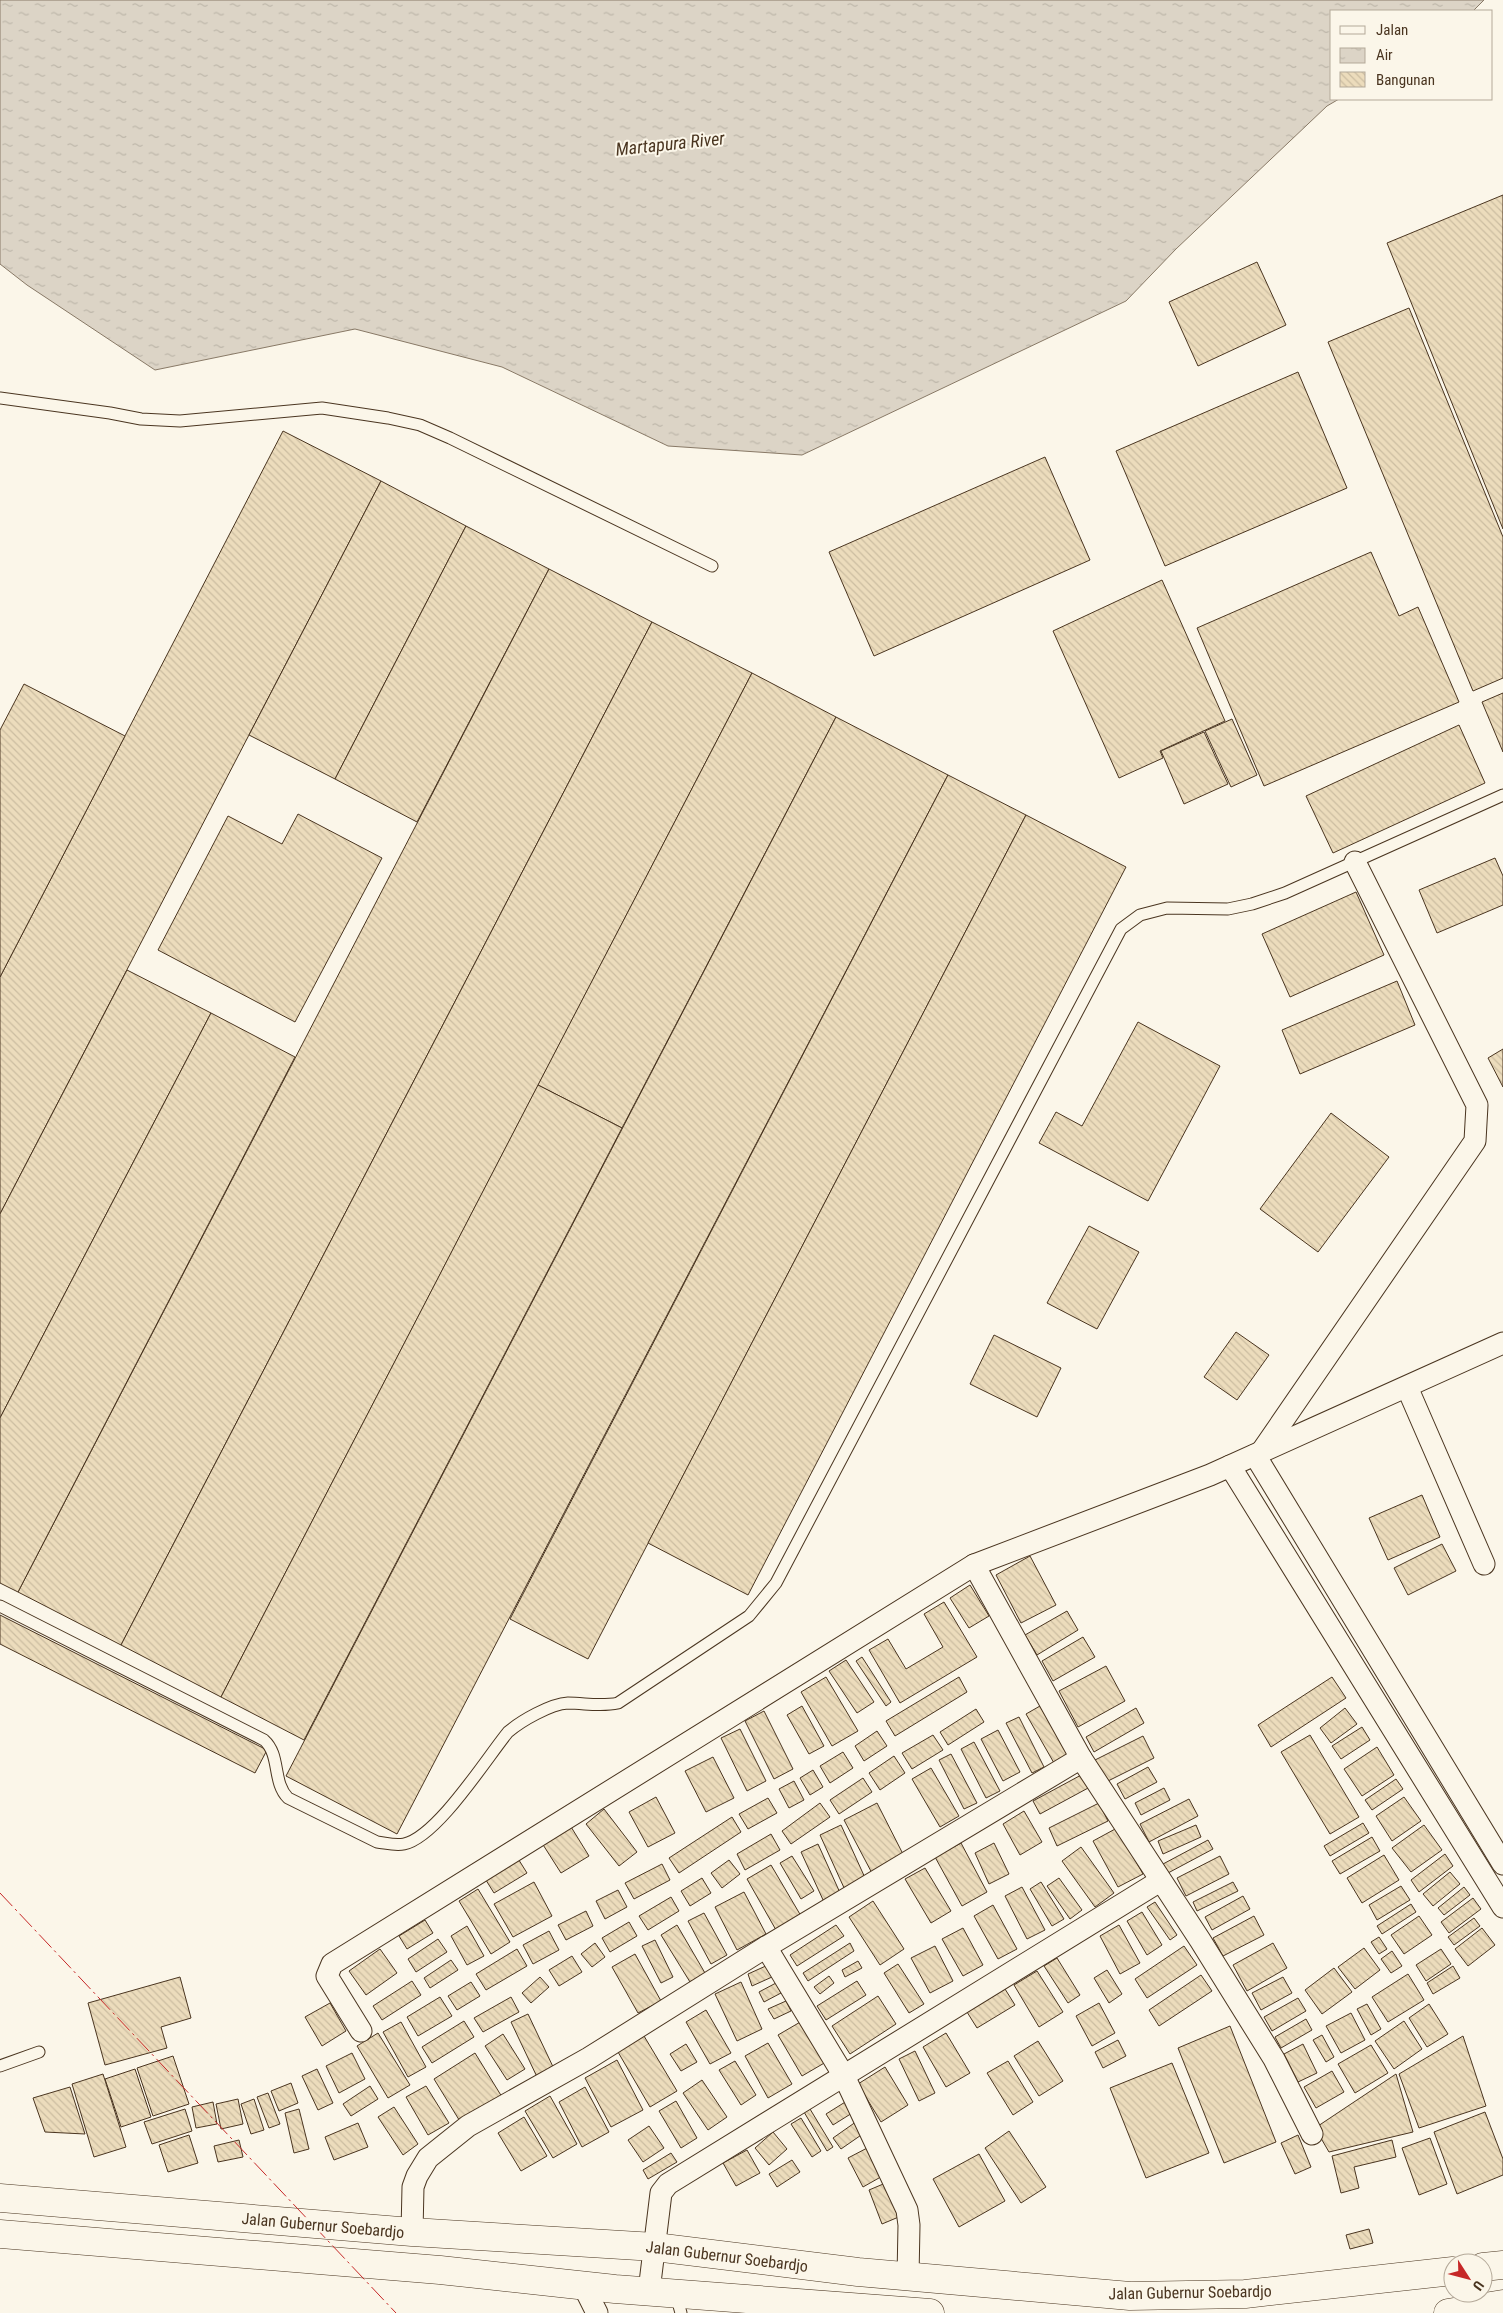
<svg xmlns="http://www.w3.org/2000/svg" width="1503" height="2313" viewBox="0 0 1503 2313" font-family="'Roboto Condensed',sans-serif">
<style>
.water{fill:url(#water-ripples);stroke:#887966}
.building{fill:url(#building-back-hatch);stroke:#4a3520}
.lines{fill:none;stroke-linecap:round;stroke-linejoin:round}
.service-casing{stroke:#4a3520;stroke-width:13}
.minor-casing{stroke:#4a3520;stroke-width:23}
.trunk-casing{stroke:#4a3520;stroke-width:29}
.service{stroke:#fbf6e9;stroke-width:11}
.minor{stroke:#fbf6e9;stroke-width:21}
.trunk{stroke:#fbf6e9;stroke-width:28}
.power{stroke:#c62828;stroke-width:1;stroke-dasharray:18 4 2.5 4;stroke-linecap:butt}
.labels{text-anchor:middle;stroke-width:4;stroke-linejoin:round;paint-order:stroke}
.street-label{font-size:16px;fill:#4a3520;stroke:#fbf6e9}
.water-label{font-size:18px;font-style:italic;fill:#4a3520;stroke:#fbf6e9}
</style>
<defs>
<pattern id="water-ripples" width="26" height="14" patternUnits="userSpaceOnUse" patternTransform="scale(1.25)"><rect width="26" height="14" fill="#dcd4c6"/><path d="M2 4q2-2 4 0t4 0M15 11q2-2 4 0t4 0" fill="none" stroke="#beb7aa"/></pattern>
<pattern id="building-back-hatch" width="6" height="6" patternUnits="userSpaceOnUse" patternTransform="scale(1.25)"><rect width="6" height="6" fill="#ecdcbc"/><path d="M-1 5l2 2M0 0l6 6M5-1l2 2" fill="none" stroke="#ccbda1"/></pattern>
</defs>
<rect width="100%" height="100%" fill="#fbf6e9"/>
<!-- water -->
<polygon class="water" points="0,0 1484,0 1473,11 1332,11 1332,99 1339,99 1327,106 1176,249 1126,301 802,455 668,446 502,367 355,329 155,370 27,285 0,264"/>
<!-- building -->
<g class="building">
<polygon points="1503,195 1503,529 1387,243"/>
<polygon points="1257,262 1286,325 1198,366 1169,302"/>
<polygon points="1409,308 1503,537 1503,678 1473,691 1328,342"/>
<polygon points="1298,372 1347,488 1165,566 1116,451"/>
<polygon points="283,431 381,481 0,1214 0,977"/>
<polygon points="1045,457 1090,560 874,656 829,552"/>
<polygon points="381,481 466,526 335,779 249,735"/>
<polygon points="466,526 549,569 417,822 335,779"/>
<polygon points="1371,552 1399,616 1418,607 1459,702 1264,786 1197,628"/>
<polygon points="549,569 652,622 121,1645 18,1592"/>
<polygon points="1162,580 1225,721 1160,751 1163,758 1119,778 1053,631"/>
<polygon points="652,622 752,673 221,1697 121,1645"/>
<polygon points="752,673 836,717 622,1128 538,1085"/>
<polygon points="24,684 125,736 0,977 0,730"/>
<polygon points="1503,693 1503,752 1482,702"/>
<polygon points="836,717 948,775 397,1834 286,1776"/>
<polygon points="1232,719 1257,775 1231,787 1205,731"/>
<polygon points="1459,725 1485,783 1333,853 1306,796"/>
<polygon points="1204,732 1228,784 1184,804 1161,751"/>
<polygon points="948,775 1026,815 588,1659 510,1619"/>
<polygon points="298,814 382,858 295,1022 158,950 228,816 282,844"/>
<polygon points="1026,815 1126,867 748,1595 648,1543"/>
<polygon points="1495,858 1503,876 1503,905 1437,933 1419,890"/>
<polygon points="1356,892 1384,955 1290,997 1262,934"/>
<polygon points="127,970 211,1013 0,1418 0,1214"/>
<polygon points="1397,981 1415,1025 1300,1074 1282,1030"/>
<polygon points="211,1013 295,1057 18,1592 0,1583 0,1418"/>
<polygon points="1138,1022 1220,1066 1148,1201 1039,1143 1056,1112 1082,1126"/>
<polygon points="1503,1049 1503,1087 1488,1058"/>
<polygon points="538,1085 622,1128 304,1740 221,1697"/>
<polygon points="1331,1113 1389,1157 1318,1252 1260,1209"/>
<polygon points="1089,1226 1139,1252 1097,1329 1047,1303"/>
<polygon points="1236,1332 1269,1355 1237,1400 1204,1377"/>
<polygon points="994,1335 1061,1368 1037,1417 970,1384"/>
<polygon points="1422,1495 1440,1537 1388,1560 1369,1518"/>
<polygon points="1442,1544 1456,1571 1408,1595 1394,1568"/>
<polygon points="1030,1556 1056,1605 1021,1623 996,1575"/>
<polygon points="970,1585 989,1616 969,1628 950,1598"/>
<polygon points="944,1602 977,1657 900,1703 869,1650 888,1639 906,1669 943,1647 924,1614"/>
<polygon points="1067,1611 1078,1630 1037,1655 1025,1635"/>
<polygon points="0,1615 267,1750 255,1773 0,1644"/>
<polygon points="1083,1637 1095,1657 1053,1681 1042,1661"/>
<polygon points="862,1657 891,1702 886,1706 856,1661"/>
<polygon points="846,1660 874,1702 857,1713 829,1671"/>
<polygon points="1106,1666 1125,1701 1078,1727 1059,1691"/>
<polygon points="826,1677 858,1731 832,1746 801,1692"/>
<polygon points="959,1677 967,1692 895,1736 886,1721"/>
<polygon points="1332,1677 1346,1698 1271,1747 1258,1725"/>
<polygon points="802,1706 824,1746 809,1754 787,1715"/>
<polygon points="1040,1706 1068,1755 1054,1763 1026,1714"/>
<polygon points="1136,1708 1144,1723 1094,1752 1086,1737"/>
<polygon points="1345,1708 1357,1724 1331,1743 1320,1728"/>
<polygon points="976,1709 984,1722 948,1745 940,1732"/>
<polygon points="764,1711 793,1769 774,1779 745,1721"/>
<polygon points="1019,1717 1044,1767 1032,1773 1006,1723"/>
<polygon points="1362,1727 1370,1740 1341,1759 1332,1746"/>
<polygon points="740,1729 766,1781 747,1791 721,1738"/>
<polygon points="998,1730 1020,1772 1003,1781 981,1739"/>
<polygon points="877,1731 887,1746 864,1761 855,1746"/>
<polygon points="933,1735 943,1750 912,1769 902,1753"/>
<polygon points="1310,1735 1359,1817 1330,1834 1281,1752"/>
<polygon points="1143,1736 1154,1758 1106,1782 1095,1760"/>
<polygon points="974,1742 1000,1791 986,1798 961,1749"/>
<polygon points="1377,1747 1394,1775 1362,1796 1344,1769"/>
<polygon points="843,1752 853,1768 830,1783 820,1766"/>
<polygon points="951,1754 977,1803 964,1809 939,1760"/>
<polygon points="894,1756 905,1773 880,1790 869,1773"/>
<polygon points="713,1757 734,1798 706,1812 685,1771"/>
<polygon points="1148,1767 1157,1782 1125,1799 1117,1784"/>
<polygon points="931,1768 959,1816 940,1827 912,1779"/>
<polygon points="813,1770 823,1787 810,1795 800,1778"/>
<polygon points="1083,1774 1090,1787 1040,1814 1033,1801"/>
<polygon points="863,1778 872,1792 839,1814 830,1800"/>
<polygon points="1396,1779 1403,1789 1372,1810 1365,1800"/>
<polygon points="794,1781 804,1800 789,1808 779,1789"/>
<polygon points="1164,1788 1170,1800 1141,1815 1135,1803"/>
<polygon points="656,1797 675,1833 648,1847 629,1812"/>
<polygon points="1404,1797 1421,1821 1392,1841 1376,1816"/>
<polygon points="768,1798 777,1813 748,1829 739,1814"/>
<polygon points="1189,1799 1198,1816 1149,1842 1140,1824"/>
<polygon points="820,1803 830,1817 791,1844 782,1831"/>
<polygon points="877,1803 906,1860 874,1877 844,1820"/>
<polygon points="1099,1803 1108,1821 1057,1846 1049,1828"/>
<polygon points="604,1809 637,1852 619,1866 586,1824"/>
<polygon points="1024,1811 1042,1842 1020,1855 1003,1824"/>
<polygon points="732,1817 741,1832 679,1873 669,1858"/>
<polygon points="568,1822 589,1856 561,1873 540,1840"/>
<polygon points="1363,1823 1369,1833 1330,1856 1324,1846"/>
<polygon points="841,1825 866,1880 845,1890 820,1835"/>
<polygon points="1196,1825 1201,1837 1163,1854 1158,1841"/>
<polygon points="1424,1825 1442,1850 1411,1872 1392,1848"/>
<polygon points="1117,1828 1143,1874 1118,1887 1093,1841"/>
<polygon points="771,1834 780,1850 745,1870 737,1854"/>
<polygon points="1372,1837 1380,1851 1340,1874 1332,1861"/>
<polygon points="1208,1840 1213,1849 1168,1873 1163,1864"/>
<polygon points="961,1843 987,1892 962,1906 935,1857"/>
<polygon points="994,1843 1009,1874 989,1884 975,1853"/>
<polygon points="818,1844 841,1895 824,1902 801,1852"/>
<polygon points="1081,1847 1114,1893 1095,1907 1062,1861"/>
<polygon points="1445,1854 1453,1866 1419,1892 1411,1880"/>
<polygon points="1384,1855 1399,1880 1362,1903 1347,1878"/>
<polygon points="792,1856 814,1891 801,1899 780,1863"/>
<polygon points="1220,1856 1229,1874 1186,1896 1177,1878"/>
<polygon points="517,1857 527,1873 494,1893 484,1877"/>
<polygon points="729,1860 740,1874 722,1888 711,1873"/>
<polygon points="662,1864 670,1880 634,1899 625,1883"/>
<polygon points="771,1865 801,1916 776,1930 747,1879"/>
<polygon points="925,1868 951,1911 931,1923 905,1879"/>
<polygon points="1450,1872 1460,1884 1433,1906 1423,1894"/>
<polygon points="702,1878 711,1893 690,1906 681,1891"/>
<polygon points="1059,1878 1082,1910 1070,1919 1047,1886"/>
<polygon points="534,1882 552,1916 513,1937 494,1904"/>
<polygon points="1041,1882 1064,1919 1052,1926 1030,1889"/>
<polygon points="1233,1882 1238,1891 1197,1911 1193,1902"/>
<polygon points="1401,1886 1410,1900 1377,1920 1369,1905"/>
<polygon points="1022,1887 1045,1930 1027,1939 1005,1896"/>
<polygon points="1464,1887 1470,1895 1444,1915 1438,1908"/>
<polygon points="478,1889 510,1942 491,1954 459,1901"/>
<polygon points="618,1890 627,1907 605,1919 596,1901"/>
<polygon points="744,1892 766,1934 737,1950 715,1907"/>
<polygon points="1243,1896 1250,1909 1212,1930 1205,1917"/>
<polygon points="671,1897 679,1911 648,1930 639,1916"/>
<polygon points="1473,1898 1481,1909 1449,1933 1441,1922"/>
<polygon points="873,1901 904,1949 880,1965 849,1917"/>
<polygon points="1155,1902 1177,1935 1170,1940 1147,1907"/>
<polygon points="1411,1904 1416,1912 1382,1934 1377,1926"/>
<polygon points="993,1905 1017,1949 998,1959 974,1916"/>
<polygon points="586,1911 593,1926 566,1940 558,1925"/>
<polygon points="1142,1912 1162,1945 1147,1955 1127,1921"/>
<polygon points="704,1913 727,1955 711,1964 688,1921"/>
<polygon points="1254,1916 1264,1935 1223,1956 1213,1938"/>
<polygon points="1419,1916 1432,1935 1404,1954 1391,1935"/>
<polygon points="1474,1918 1480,1926 1454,1945 1448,1937"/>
<polygon points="425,1920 433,1933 407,1949 399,1936"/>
<polygon points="629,1922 637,1936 610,1952 602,1938"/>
<polygon points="677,1925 705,1973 690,1982 661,1935"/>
<polygon points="836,1925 844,1936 797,1966 790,1955"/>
<polygon points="1119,1925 1140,1963 1120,1974 1100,1936"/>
<polygon points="467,1926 484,1956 467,1965 451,1936"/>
<polygon points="963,1928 983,1965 963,1976 942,1939"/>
<polygon points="1482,1928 1495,1945 1468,1966 1455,1949"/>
<polygon points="549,1931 559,1950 533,1964 523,1945"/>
<polygon points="1379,1937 1387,1949 1379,1954 1371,1942"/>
<polygon points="438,1939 447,1952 416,1972 408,1959"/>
<polygon points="655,1940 673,1977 661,1983 642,1946"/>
<polygon points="595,1943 605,1957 592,1967 581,1954"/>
<polygon points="850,1943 854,1951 808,1981 803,1973"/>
<polygon points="1273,1943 1287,1968 1247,1991 1233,1965"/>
<polygon points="935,1946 953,1981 930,1993 911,1958"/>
<polygon points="1184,1946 1197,1965 1147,1998 1135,1979"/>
<polygon points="1364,1948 1380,1970 1355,1989 1338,1967"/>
<polygon points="380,1949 397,1973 366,1995 349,1971"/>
<polygon points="517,1949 527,1966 486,1990 476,1974"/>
<polygon points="1441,1949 1451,1964 1426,1981 1416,1965"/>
<polygon points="1392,1951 1402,1966 1391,1973 1381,1959"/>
<polygon points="635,1954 661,2001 638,2013 612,1967"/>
<polygon points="572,1956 582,1972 559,1986 549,1970"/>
<polygon points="1057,1958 1080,1995 1068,2003 1044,1966"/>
<polygon points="451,1960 458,1970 430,1988 424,1978"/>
<polygon points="858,1961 862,1968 845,1977 842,1970"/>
<polygon points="898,1964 924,2004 909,2013 884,1973"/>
<polygon points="768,1965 772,1977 752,1986 748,1974"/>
<polygon points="1453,1966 1460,1978 1433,1994 1427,1983"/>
<polygon points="1334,1968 1352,1992 1322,2014 1305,1990"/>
<polygon points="1107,1970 1122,1994 1109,2003 1094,1978"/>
<polygon points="1037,1971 1063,2012 1039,2027 1014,1985"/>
<polygon points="1408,1974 1424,2000 1388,2022 1372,1997"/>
<polygon points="1201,1975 1212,1991 1159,2026 1149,2010"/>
<polygon points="829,1976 834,1983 820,1994 814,1987"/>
<polygon points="180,1977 191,2018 161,2027 167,2048 105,2065 88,2003"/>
<polygon points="540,1977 549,1987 531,2003 522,1993"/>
<polygon points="1283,1977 1292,1993 1261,2010 1252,1993"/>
<polygon points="412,1981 421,1995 382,2020 373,2006"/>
<polygon points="857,1981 866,1995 826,2020 817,2006"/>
<polygon points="471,1982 480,1996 457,2010 448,1996"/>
<polygon points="741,1982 762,2029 737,2041 715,1994"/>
<polygon points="776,1983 781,1993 764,2002 759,1992"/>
<polygon points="1005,1989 1015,2005 977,2028 967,2012"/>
<polygon points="878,1996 896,2024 850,2054 832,2026"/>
<polygon points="440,1997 452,2016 418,2036 407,2017"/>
<polygon points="511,1997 519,2012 483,2032 474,2018"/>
<polygon points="1298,1998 1306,2011 1272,2031 1264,2017"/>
<polygon points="786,2001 791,2011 774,2019 768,2009"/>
<polygon points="330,2003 346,2031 322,2046 305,2017"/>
<polygon points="1099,2003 1115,2033 1092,2046 1076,2016"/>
<polygon points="1367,2004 1381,2029 1371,2035 1357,2009"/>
<polygon points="1429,2004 1448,2034 1427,2047 1409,2018"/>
<polygon points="706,2010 731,2053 710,2064 686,2022"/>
<polygon points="1351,2013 1365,2040 1341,2053 1326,2026"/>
<polygon points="528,2014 555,2071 538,2079 511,2022"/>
<polygon points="1306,2019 1312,2030 1281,2048 1275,2037"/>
<polygon points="464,2021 474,2037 432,2063 422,2047"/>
<polygon points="802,2021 826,2062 802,2076 778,2035"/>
<polygon points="1404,2021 1422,2049 1394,2069 1375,2041"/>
<polygon points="401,2022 426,2067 408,2077 383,2032"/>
<polygon points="1230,2026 1276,2142 1224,2163 1178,2048"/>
<polygon points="378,2033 410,2085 388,2098 357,2046"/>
<polygon points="946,2033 970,2073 946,2087 923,2047"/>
<polygon points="503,2034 525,2069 507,2080 485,2046"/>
<polygon points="1322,2035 1334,2057 1326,2062 1313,2040"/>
<polygon points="644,2036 677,2091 650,2107 618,2052"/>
<polygon points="1463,2036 1486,2106 1419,2128 1399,2074"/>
<polygon points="1118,2040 1126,2056 1103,2068 1095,2052"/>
<polygon points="1038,2041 1063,2081 1039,2096 1014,2056"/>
<polygon points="768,2043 792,2084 768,2098 745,2056"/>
<polygon points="686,2044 697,2062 681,2071 670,2054"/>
<polygon points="1303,2044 1317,2073 1298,2082 1284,2054"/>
<polygon points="1371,2045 1388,2073 1355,2093 1338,2064"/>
<polygon points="915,2051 935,2093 919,2101 899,2059"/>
<polygon points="352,2053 365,2079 339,2093 326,2066"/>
<polygon points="475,2053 502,2097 461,2123 434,2079"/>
<polygon points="173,2056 189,2104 153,2116 137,2068"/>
<polygon points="617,2060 643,2110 611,2127 585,2078"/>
<polygon points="735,2061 756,2095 741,2105 719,2070"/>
<polygon points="1008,2061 1033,2102 1013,2115 987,2073"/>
<polygon points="1172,2063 1209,2153 1146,2178 1110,2088"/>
<polygon points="885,2067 908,2105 881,2122 858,2084"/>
<polygon points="135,2069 151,2117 121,2127 105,2079"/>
<polygon points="317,2069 333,2103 318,2110 302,2076"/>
<polygon points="1332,2071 1344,2092 1316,2108 1304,2087"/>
<polygon points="103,2074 126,2147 94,2157 72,2084"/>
<polygon points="1396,2074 1413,2132 1329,2152 1315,2128"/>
<polygon points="702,2080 727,2117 708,2130 683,2093"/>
<polygon points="291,2083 298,2103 279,2111 271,2091"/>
<polygon points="370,2086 378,2099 351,2116 343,2104"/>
<polygon points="426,2086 449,2123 428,2135 406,2097"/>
<polygon points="70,2087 85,2134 45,2132 33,2098"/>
<polygon points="585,2087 609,2132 582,2147 559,2102"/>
<polygon points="268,2093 280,2124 269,2128 257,2097"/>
<polygon points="550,2096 577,2144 553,2158 525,2111"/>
<polygon points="238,2099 243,2124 221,2129 216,2104"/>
<polygon points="254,2099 264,2130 251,2134 241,2104"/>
<polygon points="850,2099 857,2110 833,2125 826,2114"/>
<polygon points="676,2101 697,2138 681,2148 659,2111"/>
<polygon points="213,2102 217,2124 196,2128 192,2107"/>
<polygon points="394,2107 418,2144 403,2155 378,2117"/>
<polygon points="185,2109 192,2131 152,2144 144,2122"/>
<polygon points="299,2109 309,2149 294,2153 285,2113"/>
<polygon points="810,2109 833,2147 827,2151 804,2112"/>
<polygon points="1485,2112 1503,2159 1503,2175 1457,2194 1434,2132"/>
<polygon points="524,2117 547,2156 521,2171 498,2133"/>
<polygon points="801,2118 821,2151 812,2157 791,2124"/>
<polygon points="860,2119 867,2131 841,2149 833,2138"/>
<polygon points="358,2123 368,2147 334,2160 325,2137"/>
<polygon points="649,2126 664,2148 643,2162 628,2140"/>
<polygon points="1009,2131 1046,2187 1021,2203 985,2148"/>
<polygon points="773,2132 787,2149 769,2165 755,2148"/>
<polygon points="189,2135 198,2163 168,2172 159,2145"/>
<polygon points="1298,2135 1311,2167 1295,2174 1281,2143"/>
<polygon points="1430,2138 1447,2184 1419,2195 1402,2148"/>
<polygon points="239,2140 243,2157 218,2162 214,2146"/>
<polygon points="1392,2140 1396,2157 1354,2167 1359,2188 1341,2193 1332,2156"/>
<polygon points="871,2146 886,2174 863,2187 848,2158"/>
<polygon points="747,2150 760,2173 736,2186 723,2163"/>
<polygon points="671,2153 677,2162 648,2179 643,2170"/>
<polygon points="979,2154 1005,2201 959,2227 933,2179"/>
<polygon points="792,2160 800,2172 777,2187 769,2174"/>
<polygon points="888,2182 901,2216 882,2224 869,2190"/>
<polygon points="1369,2229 1373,2243 1350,2249 1346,2235"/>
</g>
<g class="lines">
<!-- service casing -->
<g class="service-casing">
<g id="service">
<polyline points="0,398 110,413 141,419 180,421 322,408 388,418 420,425 450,438 712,566"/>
<path d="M0 1606 264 1740C281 1755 272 1782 288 1798L377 1842C386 1843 395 1846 404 1844 437 1837 486 1759 508 1732 521 1721 550 1704 568 1703 585 1703 600 1707 618 1703L749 1616 776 1583 1121 929 1140 915 1167 908 1228 909 1252 904 1285 893 1503 795"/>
<polyline points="0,2066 39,2052"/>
<polyline points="676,2295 681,2313"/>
</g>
</g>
<!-- minor casing -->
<g class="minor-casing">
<g id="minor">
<polyline points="1407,1387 1484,1564"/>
<polyline points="1262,1451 1475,1141 1477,1105 1355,862"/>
<polyline points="1255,1455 1503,1864"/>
<polyline points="1230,1466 1503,1907"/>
<polyline points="974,1565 1081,1758 1200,1940 1274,2059 1312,2134"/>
<polyline points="766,1947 844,2076 907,2210 909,2225 908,2277"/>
<polyline points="361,2031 327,1976 332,1964 974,1565 1210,1475 1503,1343"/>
<polyline points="412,2232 413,2187 417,2176 428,2158 468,2126 589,2058 766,1947 1081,1758"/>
<polyline points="584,2287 597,2313"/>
<polyline points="649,2291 661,2193 668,2184 1160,1881"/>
</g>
</g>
<!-- trunk casing -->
<g class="trunk-casing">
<g id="trunk">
<polyline points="0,2198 412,2232 655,2247 858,2272 1130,2296 1245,2294 1453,2271"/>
<polyline points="0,2234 440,2270 615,2289 930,2313"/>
<polyline points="1483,2267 1503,2265"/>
<polyline points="1448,2313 1503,2304"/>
</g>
</g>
<!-- service -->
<use href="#service" class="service"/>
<!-- minor -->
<use href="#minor" class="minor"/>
<!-- trunk -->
<use href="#trunk" class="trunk"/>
<!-- power -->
<polyline class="power" points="0,1893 396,2313"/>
</g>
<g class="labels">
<!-- street labels -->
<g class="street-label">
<text transform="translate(323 2225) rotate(5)" y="6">Jalan Gubernur Soebardjo</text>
<text transform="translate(727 2256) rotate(7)" y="6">Jalan Gubernur Soebardjo</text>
<text transform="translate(1190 2292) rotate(-1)" y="6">Jalan Gubernur Soebardjo</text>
</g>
<!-- water labels -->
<g class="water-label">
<text transform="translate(670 144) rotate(-6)" y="6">Martapura River</text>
</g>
</g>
<!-- legend -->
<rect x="1330" y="10" width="162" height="90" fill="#fbf6e9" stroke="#b4a999"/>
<rect x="1340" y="26" width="25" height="8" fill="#fbf6e9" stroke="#b4a999"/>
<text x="1376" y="35" font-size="15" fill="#4a3520">Jalan</text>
<rect x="1340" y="48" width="25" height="15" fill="url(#water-ripples)" stroke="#b4a999"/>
<text x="1376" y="60" font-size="15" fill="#4a3520">Air</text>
<rect x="1340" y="72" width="25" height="15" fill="url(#building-back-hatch)" stroke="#b4a999"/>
<text x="1376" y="85" font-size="15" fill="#4a3520">Bangunan</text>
<!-- north arrow -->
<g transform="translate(1468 2278) rotate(126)"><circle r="24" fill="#fbf6e9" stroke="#b4a999"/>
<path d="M0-4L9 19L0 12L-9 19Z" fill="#c62828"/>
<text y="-8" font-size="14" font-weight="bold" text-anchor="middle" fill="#4a3520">U</text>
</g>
</svg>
